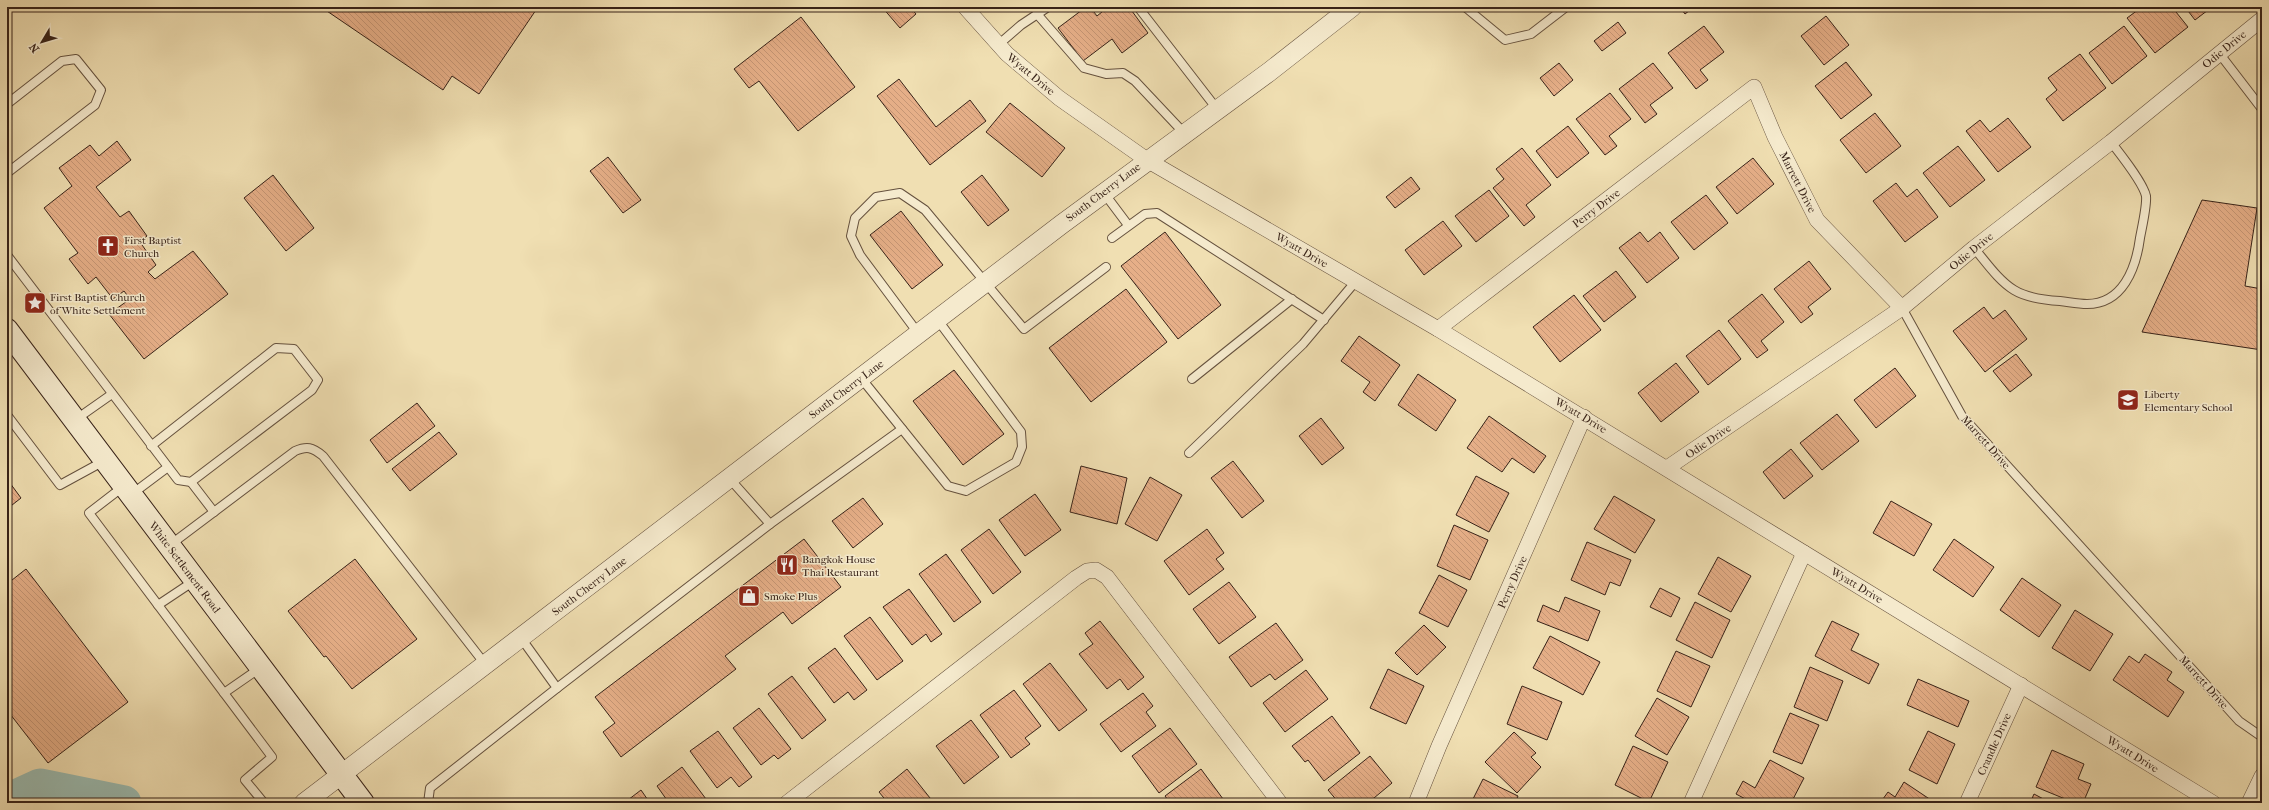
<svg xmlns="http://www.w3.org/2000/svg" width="2269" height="810" viewBox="0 0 2269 810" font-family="'IM FELL French Canon',serif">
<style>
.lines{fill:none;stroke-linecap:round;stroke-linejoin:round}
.river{stroke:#9bbcb2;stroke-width:35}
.building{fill:url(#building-back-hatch);stroke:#372218}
.service-casing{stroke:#65513e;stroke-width:10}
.minor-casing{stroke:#65513e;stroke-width:16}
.tertiary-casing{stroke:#65513e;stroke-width:20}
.secondary-casing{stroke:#372218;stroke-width:24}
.service{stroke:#f5eacd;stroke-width:8}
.minor{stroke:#f5eacd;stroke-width:15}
.tertiary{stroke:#f5eacd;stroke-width:19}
.secondary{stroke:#f5eacd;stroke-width:22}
.labels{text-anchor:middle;stroke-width:3;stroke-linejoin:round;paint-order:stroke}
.street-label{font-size:11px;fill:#372218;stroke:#f5eacd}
.poi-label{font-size:11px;fill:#372218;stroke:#f5eacd;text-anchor:start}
</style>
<defs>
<pattern id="building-back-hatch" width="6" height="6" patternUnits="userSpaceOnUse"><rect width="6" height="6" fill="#e6af88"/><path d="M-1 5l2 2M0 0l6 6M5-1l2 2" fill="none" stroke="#c69675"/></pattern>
</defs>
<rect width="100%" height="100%" fill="#f0dfb2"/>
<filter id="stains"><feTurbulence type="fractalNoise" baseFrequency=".005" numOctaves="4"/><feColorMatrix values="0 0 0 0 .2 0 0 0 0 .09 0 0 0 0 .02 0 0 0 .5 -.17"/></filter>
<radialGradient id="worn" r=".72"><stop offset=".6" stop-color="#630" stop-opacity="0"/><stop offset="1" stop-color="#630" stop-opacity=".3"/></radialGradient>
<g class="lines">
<!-- river -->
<polyline class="river" points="7,801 40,786 124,803"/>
</g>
<!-- building -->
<g class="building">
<polygon points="321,7 538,7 479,94 452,76 443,90"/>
<polygon points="882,7 910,7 916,14 900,28"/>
<polygon points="1086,7 1090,7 1097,16 1108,7 1129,7 1148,33 1122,53 1112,39 1083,61 1058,28"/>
<polygon points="1680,7 1694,7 1685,14"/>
<polygon points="2142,7 2157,7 2159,10 2164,7 2172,7 2188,27 2155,53 2127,18"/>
<polygon points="2185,7 2212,7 2195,20"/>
<polygon points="1826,16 1849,45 1824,65 1801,36"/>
<polygon points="801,17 855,87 798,131 759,81 749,88 734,69"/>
<polygon points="1618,22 1626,33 1602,51 1594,41"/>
<polygon points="1704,26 1724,52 1700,70 1708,80 1696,89 1668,53"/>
<polygon points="2124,26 2147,56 2112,84 2089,53"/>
<polygon points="2080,54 2106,88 2063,121 2046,99 2057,90 2048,78"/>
<polygon points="1846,62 1872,95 1841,119 1815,86"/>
<polygon points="1559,63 1573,80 1554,96 1540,78"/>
<polygon points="1653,63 1673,88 1650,105 1657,114 1645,123 1619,89"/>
<polygon points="899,79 936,127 970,100 986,121 930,165 877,96"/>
<polygon points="1610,93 1631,119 1609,136 1617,146 1605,155 1576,119"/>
<polygon points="1010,103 1065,148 1042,177 986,132"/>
<polygon points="1875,113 1901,146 1866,173 1840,140"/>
<polygon points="2008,118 2031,147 1998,172 1966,131 1980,120 1990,132"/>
<polygon points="1568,126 1589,153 1557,178 1536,151"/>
<polygon points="117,141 131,160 96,187 120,217 129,211 147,236 140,242 156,265 148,272 155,279 193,251 228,294 144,359 109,314 130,299 124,291 113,299 96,277 88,284 69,259 78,253 44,208 72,186 59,168 90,145 99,156"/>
<polygon points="1958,146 1985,180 1950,207 1923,173"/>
<polygon points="1522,148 1551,185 1526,205 1535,217 1524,226 1493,188 1504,179 1496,169"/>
<polygon points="608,157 641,200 623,213 590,171"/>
<polygon points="1753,158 1774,184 1737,214 1716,187"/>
<polygon points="273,175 314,228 286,251 244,198"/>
<polygon points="982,175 1009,210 988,226 961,192"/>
<polygon points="1411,177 1420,189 1395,208 1386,197"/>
<polygon points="1896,183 1907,197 1917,189 1938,217 1905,242 1873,201"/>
<polygon points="1489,190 1509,216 1476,242 1455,216"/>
<polygon points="1706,195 1728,223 1694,250 1671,222"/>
<polygon points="2202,200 2257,208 2245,286 2262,289 2262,350 2142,332"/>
<polygon points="901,211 943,265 912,289 870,235"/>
<polygon points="1443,221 1462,246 1424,275 1405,250"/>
<polygon points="1165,232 1221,305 1178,339 1121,266"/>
<polygon points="1640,232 1648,242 1660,232 1679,258 1647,283 1619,248"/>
<polygon points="1809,261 1831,289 1808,307 1813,314 1801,323 1774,289"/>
<polygon points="1616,271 1636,297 1604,322 1583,296"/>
<polygon points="1126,289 1167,342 1091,402 1049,348"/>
<polygon points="1762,294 1784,322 1761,341 1768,350 1757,358 1728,321"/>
<polygon points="1574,295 1601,330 1560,362 1533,327"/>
<polygon points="1984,307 1993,319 2005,310 2027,339 1985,372 1953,331"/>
<polygon points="1719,330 1741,359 1708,385 1686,356"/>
<polygon points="1359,336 1400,365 1375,401 1363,392 1370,382 1341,361"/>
<polygon points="2016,354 2032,375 2010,392 1993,371"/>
<polygon points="1676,363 1699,392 1661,422 1638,393"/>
<polygon points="1895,368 1916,396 1876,428 1854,400"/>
<polygon points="954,370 1004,434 963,465 913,401"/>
<polygon points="1418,374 1456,400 1436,431 1398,405"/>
<polygon points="417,403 435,426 387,463 370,440"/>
<polygon points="1837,414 1859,441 1822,470 1800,443"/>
<polygon points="1489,416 1546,456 1534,473 1512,458 1502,472 1467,448"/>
<polygon points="1321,418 1344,448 1322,465 1299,436"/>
<polygon points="439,432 457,454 410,491 392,469"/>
<polygon points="1791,449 1813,476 1784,499 1763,472"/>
<polygon points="1233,461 1264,501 1242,518 1211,478"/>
<polygon points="1081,466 1127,478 1117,524 1070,512"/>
<polygon points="1476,476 1509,493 1489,532 1456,515"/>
<polygon points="1150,477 1182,495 1157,541 1125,524"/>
<polygon points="7,479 21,498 7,509"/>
<polygon points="1035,494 1061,530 1025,556 999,520"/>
<polygon points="1614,496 1655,520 1635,553 1594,529"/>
<polygon points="863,498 883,524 853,548 832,521"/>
<polygon points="1891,501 1932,524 1914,556 1873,533"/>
<polygon points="1454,525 1488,540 1470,580 1437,566"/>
<polygon points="989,529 1021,572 993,594 961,550"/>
<polygon points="1207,529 1224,553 1216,559 1224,569 1189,595 1164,561"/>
<polygon points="804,539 841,587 792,624 783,612 725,656 736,669 621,757 603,732 615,723 595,697"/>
<polygon points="1954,539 1994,567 1973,597 1933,570"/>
<polygon points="1587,542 1631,560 1620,586 1610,582 1605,595 1571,580"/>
<polygon points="946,554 981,602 954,622 919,574"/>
<polygon points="1718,557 1751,576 1731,612 1698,594"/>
<polygon points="355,559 417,639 352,689 326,656 324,657 288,611"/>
<polygon points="26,569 128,702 48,763 7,710 7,584"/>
<polygon points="1439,575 1467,590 1448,627 1419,613"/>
<polygon points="2022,578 2061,605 2039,637 2000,610"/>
<polygon points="1229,582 1256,617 1219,644 1193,609"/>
<polygon points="1660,588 1680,598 1671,617 1650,607"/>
<polygon points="909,589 942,634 931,642 926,634 912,645 883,607"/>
<polygon points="1565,597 1600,611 1588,641 1537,621 1543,605 1559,612"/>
<polygon points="1695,602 1730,620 1712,658 1676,640"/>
<polygon points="2075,610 2113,634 2090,671 2052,648"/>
<polygon points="870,617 903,661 877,680 844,636"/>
<polygon points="1100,621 1144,677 1128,690 1120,679 1107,689 1079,654 1093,644 1085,633"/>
<polygon points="1832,621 1859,634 1851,650 1879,664 1869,684 1815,656"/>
<polygon points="1276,623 1303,660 1275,680 1270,674 1251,687 1229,657"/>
<polygon points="1424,625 1446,647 1417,675 1395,653"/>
<polygon points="1550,636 1600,662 1583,695 1533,668"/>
<polygon points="835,648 867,690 854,700 848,692 834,703 808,668"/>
<polygon points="1676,651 1710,666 1691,707 1657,691"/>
<polygon points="2145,654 2172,672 2167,680 2184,692 2168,717 2113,680 2129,656 2139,663"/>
<polygon points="1050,663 1087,710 1059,731 1023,684"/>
<polygon points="1810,667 1843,681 1827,721 1794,707"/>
<polygon points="1388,669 1424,686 1406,724 1370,708"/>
<polygon points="1306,670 1328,699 1285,732 1263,703"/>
<polygon points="792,676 826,720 802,739 768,694"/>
<polygon points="1918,679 1969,701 1958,727 1907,705"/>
<polygon points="1522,686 1562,702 1547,740 1507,724"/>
<polygon points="1014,690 1041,726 1025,738 1030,744 1011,758 980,715"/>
<polygon points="1143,693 1153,706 1146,712 1156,726 1121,752 1100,724"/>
<polygon points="1657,698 1689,717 1667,755 1635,736"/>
<polygon points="759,708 791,749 778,759 774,755 761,765 733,728"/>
<polygon points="1790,713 1819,725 1802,764 1773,752"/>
<polygon points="1332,716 1360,753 1324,781 1308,760 1305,762 1292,746"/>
<polygon points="971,720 999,757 964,784 936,746"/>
<polygon points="1170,728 1197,764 1159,793 1132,756"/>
<polygon points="718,731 752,777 739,787 731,777 717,788 690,751"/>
<polygon points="1928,731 1955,744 1937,784 1909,770"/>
<polygon points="1514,732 1536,753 1531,757 1541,767 1517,793 1485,762"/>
<polygon points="1633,746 1668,762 1649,802 1615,785"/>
<polygon points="2052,750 2084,764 2078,779 2091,784 2083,803 2075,803 2036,787"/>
<polygon points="1370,756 1392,783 1368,803 1339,803 1328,790"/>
<polygon points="1770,760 1804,778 1791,803 1753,803 1736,794 1743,781 1755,788"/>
<polygon points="682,767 709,803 669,803 657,786"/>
<polygon points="907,769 934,803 888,803 879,792"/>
<polygon points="1201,769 1226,803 1170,803 1165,796"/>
<polygon points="1483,779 1518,796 1515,803 1471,803"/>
<polygon points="1904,782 1931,800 1929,803 1880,803 1888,792 1895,797"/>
<polygon points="641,790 650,803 624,803"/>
<polygon points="2034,794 2051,803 2030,803"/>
</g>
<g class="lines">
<!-- service casing -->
<g class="service-casing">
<g id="service">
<polyline points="1138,7 1217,109"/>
<polyline points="1465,7 1505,40 1531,34 1566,7"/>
<polyline points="1037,14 1084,68 1106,74 1123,73 1135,81 1184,133"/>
<polyline points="998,45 1021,25 1048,7"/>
<polyline points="2219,53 2262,109"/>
<polyline points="7,104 62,61 76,59 101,90 95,105 7,173"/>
<polyline points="1104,193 1128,225"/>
<polyline points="1112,238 1145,214 1157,213 1324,320"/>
<path d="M1974 248C1986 262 1998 280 2014 290 2027 298 2044 300 2060 301 2069 302 2078 304 2087 304 2123 304 2136 268 2140 238 2142 227 2147 206 2146 196 2143 182 2120 154 2111 142"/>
<polyline points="7,255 178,480 191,482 312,390 318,380 294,349 276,348 151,446"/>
<polyline points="1902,308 1962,416 2239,721 2262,737"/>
<polyline points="918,333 860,255 851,236 855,218 876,197 900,193 925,210 1024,329 1106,267"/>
<polyline points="861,378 948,486 966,491 1016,462 1022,447 1021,432 937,319"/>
<polyline points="1192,379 1292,299"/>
<polyline points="7,415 60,485 104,461"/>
<polyline points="75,420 112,394"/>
<polyline points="1189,453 1303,344 1356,281"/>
<polyline points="191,482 214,512"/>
<polyline points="124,486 89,513 272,757 245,780 264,803"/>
<polyline points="132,494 168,467"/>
<polyline points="770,524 902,429"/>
<path d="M170 545 295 451C307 446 312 447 323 456L485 664"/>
<polyline points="158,605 194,581"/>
<polyline points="557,688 770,524 729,478"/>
<polyline points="224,693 260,668"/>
<polyline points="428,803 430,788 557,688 521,638"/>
</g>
</g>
<!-- minor casing -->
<g class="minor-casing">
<g id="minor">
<polyline points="965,7 1007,54 1059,98 1147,160 1438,329 2213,803"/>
<polyline points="1438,329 1754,87 1775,137 1817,220 1902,308"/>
<polyline points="1667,468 1902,308 1974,248 2111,142 2262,19"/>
<polyline points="787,803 1076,578 1087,571 1096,570 1107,577 1280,803"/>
<polyline points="1416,803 1439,746 1584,417"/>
<polyline points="1691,803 1804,553"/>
<polyline points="1967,803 2021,685"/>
<polyline points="2249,803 2262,776"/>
</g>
</g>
<!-- tertiary casing -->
<g class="tertiary-casing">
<polyline id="tertiary" points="304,803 1062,224 1269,72 1352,7"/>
</g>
<!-- secondary casing -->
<g class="secondary-casing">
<polyline id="secondary" points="7,330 363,803"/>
</g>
<!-- service -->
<use href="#service" class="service"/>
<!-- minor -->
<use href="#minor" class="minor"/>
<!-- tertiary -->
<use href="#tertiary" class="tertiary"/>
<!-- secondary -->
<use href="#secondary" class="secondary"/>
</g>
<!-- icons -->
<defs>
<g id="church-square" transform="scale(1.15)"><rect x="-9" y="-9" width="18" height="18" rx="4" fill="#8f2418" stroke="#f5eacd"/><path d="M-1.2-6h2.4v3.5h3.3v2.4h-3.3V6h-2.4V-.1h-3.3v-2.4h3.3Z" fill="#fff"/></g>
<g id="sight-square" transform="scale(1.15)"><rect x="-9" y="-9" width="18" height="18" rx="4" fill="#8f2418" stroke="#f5eacd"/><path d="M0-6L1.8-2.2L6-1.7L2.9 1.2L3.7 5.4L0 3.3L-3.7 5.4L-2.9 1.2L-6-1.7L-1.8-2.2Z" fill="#fff"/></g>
<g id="school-square" transform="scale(1.15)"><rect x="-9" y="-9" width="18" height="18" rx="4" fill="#8f2418" stroke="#f5eacd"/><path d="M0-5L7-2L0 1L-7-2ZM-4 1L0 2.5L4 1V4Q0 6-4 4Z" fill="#fff"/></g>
<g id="restaurant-square" transform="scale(1.15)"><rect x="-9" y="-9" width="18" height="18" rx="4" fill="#8f2418" stroke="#f5eacd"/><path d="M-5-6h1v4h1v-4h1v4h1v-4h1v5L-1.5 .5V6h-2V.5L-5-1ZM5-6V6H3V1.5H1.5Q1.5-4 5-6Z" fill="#fff"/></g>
<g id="shop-square" transform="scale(1.15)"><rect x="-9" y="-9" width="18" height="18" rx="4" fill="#8f2418" stroke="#f5eacd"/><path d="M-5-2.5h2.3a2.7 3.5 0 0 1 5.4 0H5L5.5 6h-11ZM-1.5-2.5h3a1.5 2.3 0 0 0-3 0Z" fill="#fff"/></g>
</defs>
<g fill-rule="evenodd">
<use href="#church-square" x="108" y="246"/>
<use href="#sight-square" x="35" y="303"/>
<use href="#school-square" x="2128" y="400"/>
<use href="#restaurant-square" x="787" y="565"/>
<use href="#shop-square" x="749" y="596"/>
</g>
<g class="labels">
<!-- street labels -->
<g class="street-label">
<text transform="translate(2224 49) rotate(-39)" y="4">Odie Drive</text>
<text transform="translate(1031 74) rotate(40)" y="4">Wyatt Drive</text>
<text transform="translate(1798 182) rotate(63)" y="4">Marrett Drive</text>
<text transform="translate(1103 192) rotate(-37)" y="4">South Cherry Lane</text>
<text transform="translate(1596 208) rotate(-37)" y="4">Perry Drive</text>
<text transform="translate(1302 250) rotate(30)" y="4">Wyatt Drive</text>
<text transform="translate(1971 251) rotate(-39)" y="4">Odie Drive</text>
<text transform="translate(846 389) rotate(-37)" y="4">South Cherry Lane</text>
<text transform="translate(1581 415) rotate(31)" y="4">Wyatt Drive</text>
<text transform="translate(1708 441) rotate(-34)" y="4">Odie Drive</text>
<text transform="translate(1986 442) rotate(48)" y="4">Marrett Drive</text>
<text transform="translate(185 567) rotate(53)" y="4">White Settlement Road</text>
<text transform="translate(1512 582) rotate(-66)" y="4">Perry Drive</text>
<text transform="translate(1857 585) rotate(31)" y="4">Wyatt Drive</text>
<text transform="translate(589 586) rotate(-37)" y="4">South Cherry Lane</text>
<text transform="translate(2204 682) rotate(48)" y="4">Marrett Drive</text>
<text transform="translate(1994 744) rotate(-66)" y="4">Crandle Drive</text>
<text transform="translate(2133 754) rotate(32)" y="4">Wyatt Drive</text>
</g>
<!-- poi labels -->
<g class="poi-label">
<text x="124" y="244">First Baptist<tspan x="124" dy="13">Church</tspan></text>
<text x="50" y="301">First Baptist Church<tspan x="50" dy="13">of White Settlement</tspan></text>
<text x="2144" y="398">Liberty<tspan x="2144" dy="13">Elementary School</tspan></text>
<text x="802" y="563">Bangkok House<tspan x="802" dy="13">Thai Restaurant</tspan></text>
<text x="764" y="600">Smoke Plus</text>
</g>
</g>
<!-- margin -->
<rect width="2269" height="810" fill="none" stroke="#f0dfb2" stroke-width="24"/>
<rect x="8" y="8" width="2253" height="794" fill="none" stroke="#372218" stroke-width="2"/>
<rect x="12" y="12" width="2245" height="786" fill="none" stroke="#372218"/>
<!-- north arrow -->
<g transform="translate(42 42) rotate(232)" stroke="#f5eacd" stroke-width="3" paint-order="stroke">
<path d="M0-3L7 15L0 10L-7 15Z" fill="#372218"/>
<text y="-6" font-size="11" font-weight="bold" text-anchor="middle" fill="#372218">N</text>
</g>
<rect width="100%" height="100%" filter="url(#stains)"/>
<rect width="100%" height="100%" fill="url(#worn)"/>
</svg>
